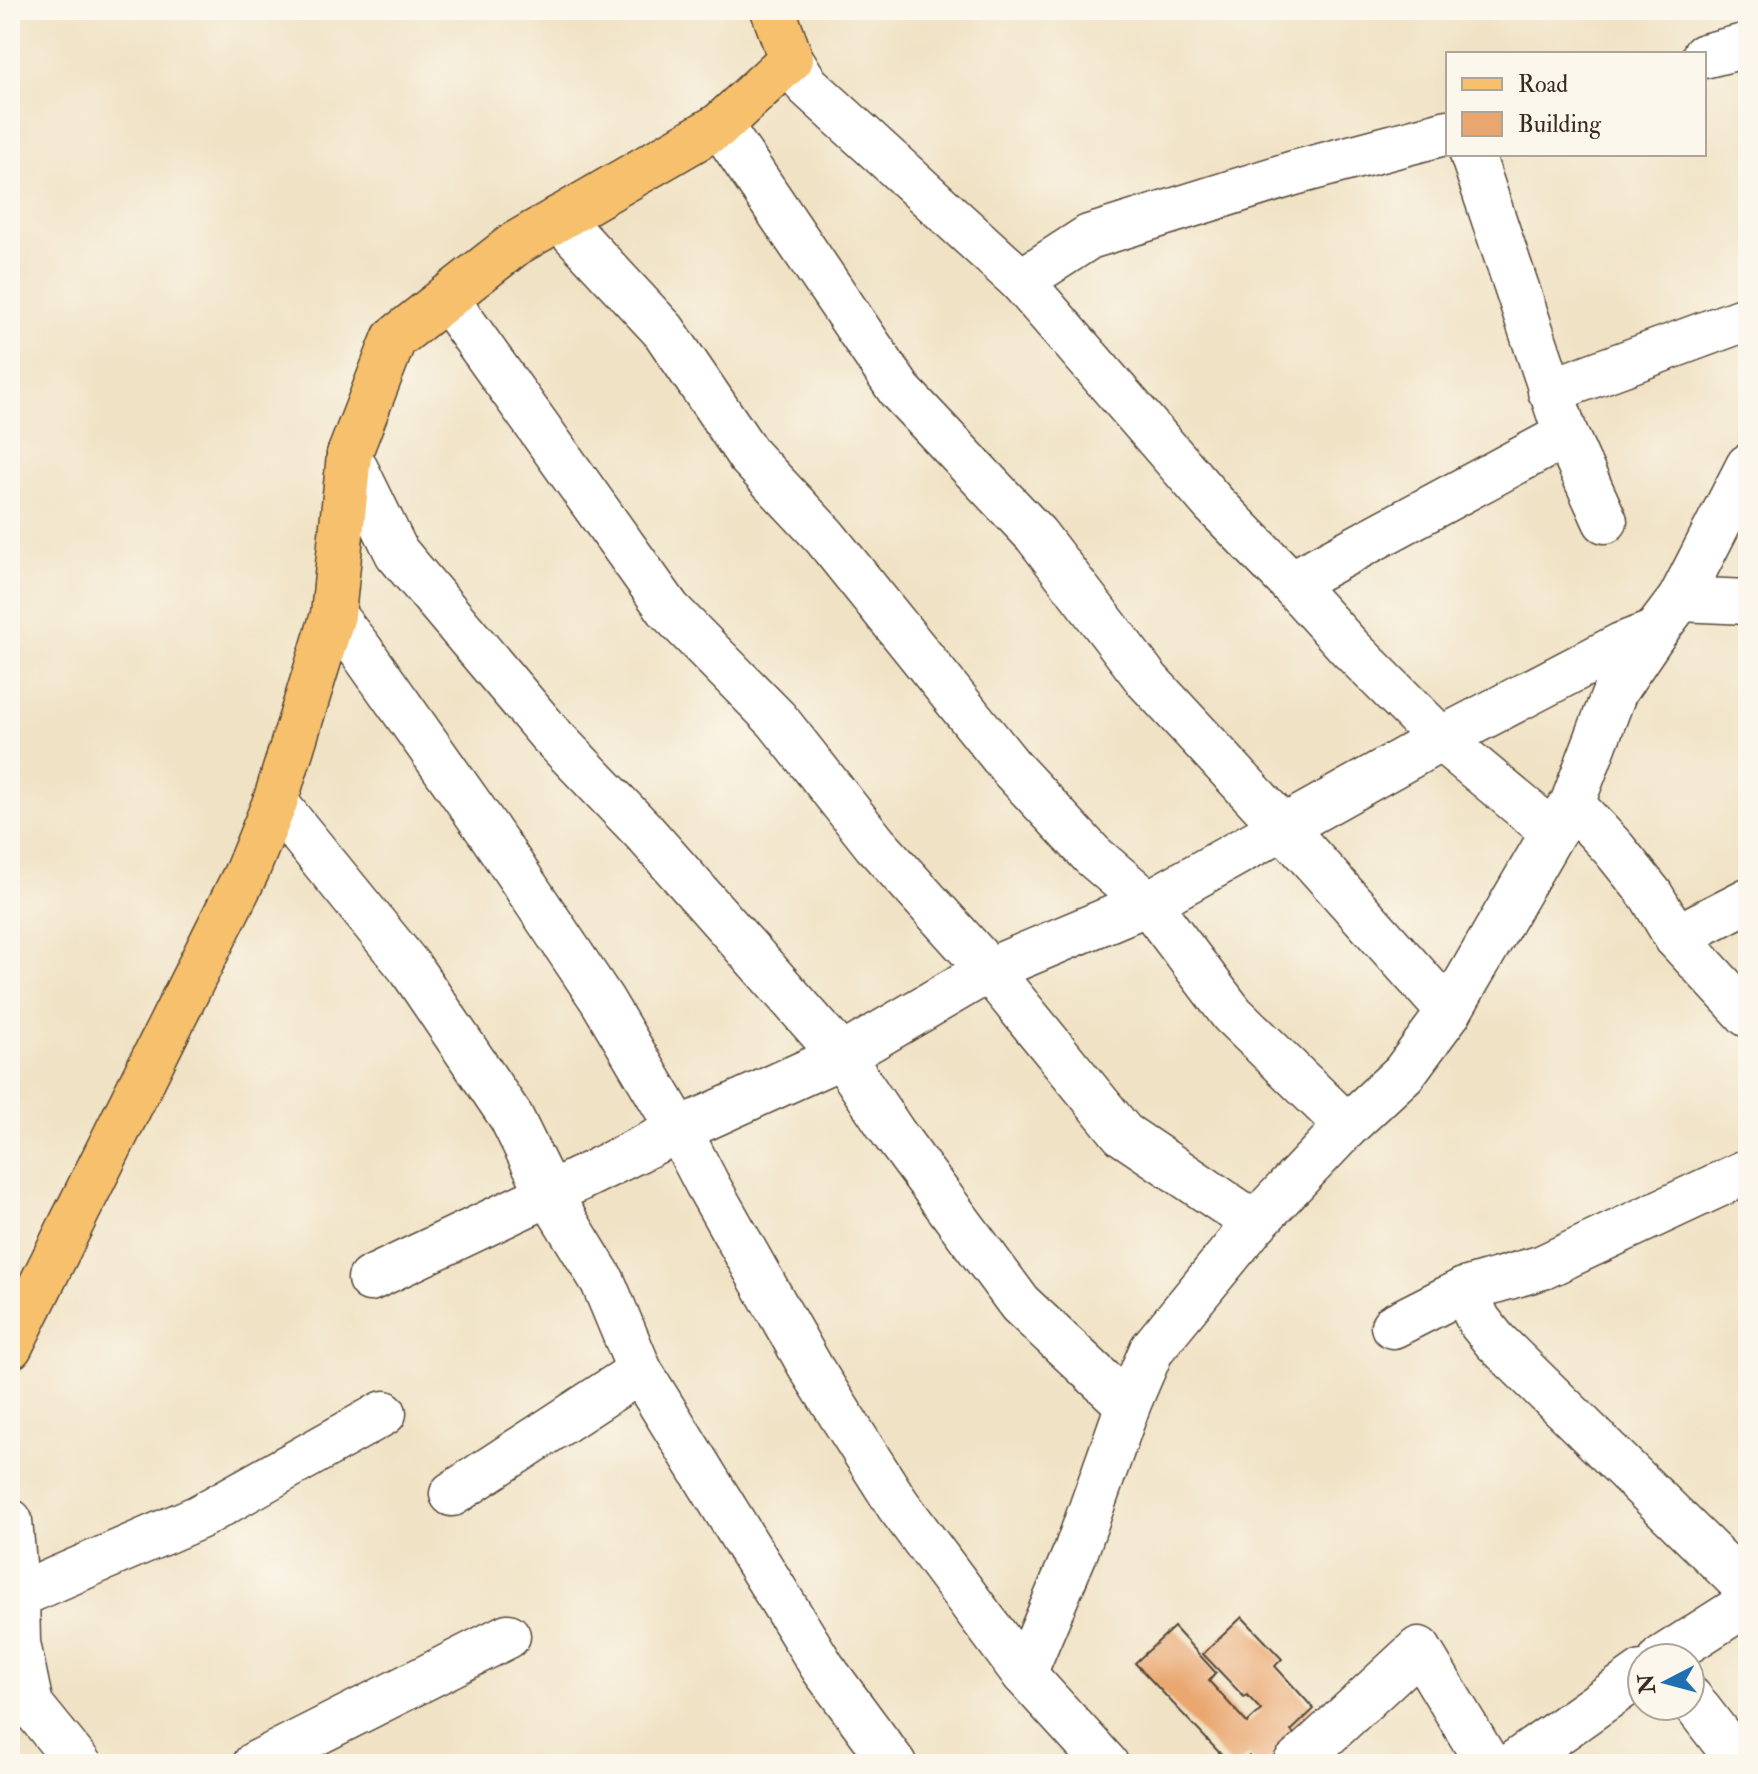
<svg xmlns="http://www.w3.org/2000/svg" width="1758" height="1774" viewBox="0 0 1758 1774" font-family="'IM FELL Double Pica',serif">
<style>
.building{fill:#e9a66e}
.lines{fill:none;stroke-linecap:round;stroke-linejoin:round}
.minor-casing{stroke:#564637;stroke-width:47}
.major-casing{stroke:#564637;stroke-width:47}
.minor{stroke:#fff;stroke-width:44}
.major{stroke:#f7c06c;stroke-width:44}
</style>
<rect width="100%" height="100%" fill="#fbf7ec"/>
<filter id="ink" filterUnits="userSpaceOnUse"><feTurbulence type="fractalNoise" baseFrequency=".0125" numOctaves="2"/><feDisplacementMap in="SourceGraphic" scale="16" xChannelSelector="R" yChannelSelector="G"/><feConvolveMatrix kernelMatrix="1 2 1 2 8 2 1 2 1" color-interpolation-filters="sRGB"/></filter>
<filter id="wash" filterUnits="userSpaceOnUse"><feTurbulence type="fractalNoise" baseFrequency=".006" numOctaves="4" result="noise"/><feDisplacementMap in="SourceGraphic" scale="32" xChannelSelector="R" yChannelSelector="G"/><feGaussianBlur stdDeviation="1.8" result="paint"/><feColorMatrix in="noise" values="0 0 0 0 0 0 0 0 0 0 0 0 0 0 0 0 0 1.4 0 .05"/><feComposite in="paint" operator="in"/></filter>
<g filter="url(#wash)">
<rect width="100%" height="100%" fill="#f0e2c4"/>
<g id="blocks">
<!-- building -->
<polygon class="building" points="1242,1617 1282,1659 1275,1666 1314,1709 1291,1731 1297,1737 1268,1764 1257,1764 1249,1756 1240,1764 1230,1764 1135,1663 1174,1627 1216,1673 1209,1681 1247,1723 1261,1710 1247,1695 1244,1697 1203,1654"/>
</g>
</g>
<g filter="url(#ink)">
<use href="#blocks" fill-opacity="0" stroke="#564637" stroke-width="2"/>
<g class="lines">
<!-- minor casing -->
<g class="minor-casing">
<g id="minor">
<polyline points="1704,56 1748,45"/>
<polyline points="791,59 807,85 1021,281 1214,504 1291,583 1350,648 1441,739 1553,832"/>
<polyline points="720,125 900,391 1036,535 1148,681 1284,828 1449,1012"/>
<polyline points="1472,154 1566,435 1605,521"/>
<polyline points="559,218 664,331 749,456 824,536 1012,769 1092,855 1148,903 1232,1014 1347,1126"/>
<polyline points="1021,281 1089,237 1294,173 1448,132"/>
<polyline points="446,298 669,610 777,720 875,844 989,970 1123,1134 1255,1223"/>
<polyline points="1550,391 1748,318"/>
<polyline points="349,455 397,553 549,733 644,832 842,1056 894,1134 1020,1304 1128,1405"/>
<polyline points="1291,583 1566,435"/>
<polyline points="1680,599 1748,602"/>
<polyline points="333,615 360,649 488,830 602,1000 679,1130 707,1184 811,1368 898,1505 1024,1674 1106,1764"/>
<polyline points="275,802 411,969 511,1117 549,1194 603,1282 640,1371 823,1668 894,1764"/>
<polyline points="1572,804 1614,849 1651,895 1676,937 1748,1015"/>
<polyline points="1676,937 1748,900"/>
<polyline points="370,1279 549,1194 679,1130 842,1056 989,970 1148,903 1441,739 1621,645 1655,632"/>
<polyline points="1464,1290 1479,1321 1495,1341 1748,1589"/>
<polyline points="1393,1326 1464,1290 1543,1267 1748,1171"/>
<polyline points="452,1494 640,1371"/>
<polyline points="10,1521 17,1596 18,1643 31,1705 79,1764"/>
<polyline points="17,1596 199,1517 384,1413"/>
<polyline points="1662,1658 1748,1603"/>
<polyline points="1024,1674 1076,1551 1128,1405 1152,1349 1255,1223 1347,1126 1404,1073 1449,1012 1553,832 1572,804 1615,691 1655,632 1680,599 1748,466"/>
<polyline points="1690,1698 1741,1764"/>
<polyline points="255,1764 508,1636"/>
<polyline points="1295,1764 1419,1649 1488,1764"/>
<polyline points="1513,1764 1642,1673"/>
</g>
</g>
<!-- major casing -->
<g class="major-casing">
<polyline id="major" points="10,1347 247,871 275,802 333,615 349,455 394,339 515,244 720,125 791,59 773,10"/>
</g>
<!-- minor -->
<use href="#minor" class="minor"/>
<!-- major -->
<use href="#major" class="major"/>
</g>
</g>
<!-- margin -->
<rect width="1758" height="1774" fill="none" stroke="#fbf7ec" stroke-width="40"/>
<!-- legend -->
<rect x="1446" y="52" width="260" height="104" fill="#fbf7ec" stroke="#aea59a" stroke-width="2"/>
<rect x="1462" y="78" width="40" height="12" fill="#f7c06c" stroke="#aea59a" stroke-width="2"/>
<text x="1518" y="92" font-size="24" fill="#3b2a1e">Road</text>
<rect x="1462" y="112" width="40" height="24" fill="#e9a66e" stroke="#aea59a" stroke-width="2"/>
<text x="1518" y="132" font-size="24" fill="#3b2a1e">Building</text>
<!-- north arrow -->
<g transform="translate(1666 1682) rotate(264)"><circle r="38" fill="#fbf7ec" stroke="#aea59a" stroke-width="2"/>
<path d="M0-6L14 30L0 20L-14 30Z" fill="#1f6fb2"/>
<text y="-12" font-size="22" font-weight="bold" text-anchor="middle" fill="#3b2a1e">N</text>
</g>
</svg>
